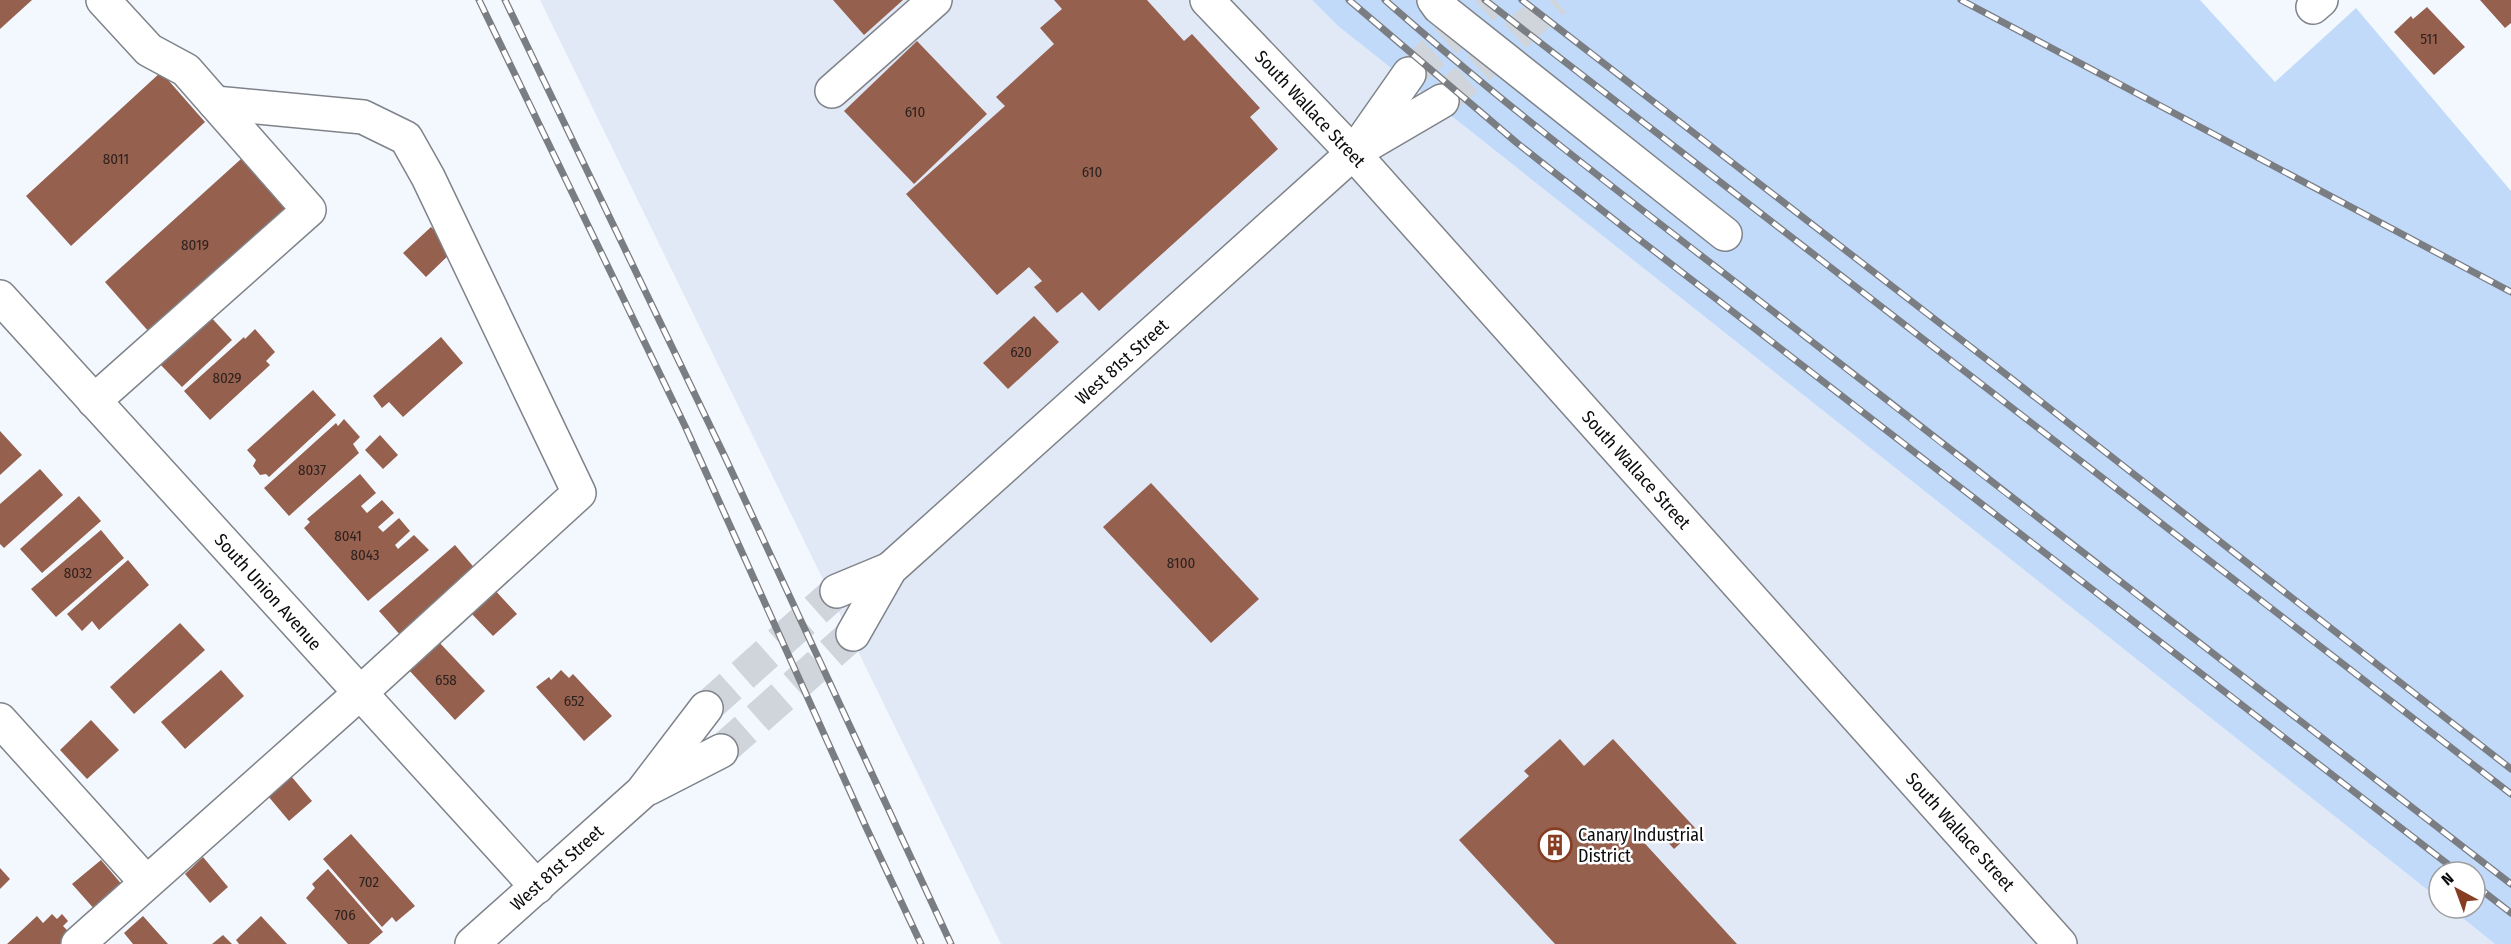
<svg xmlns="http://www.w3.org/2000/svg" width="2511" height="944" viewBox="0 0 2511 944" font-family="'Fira Sans Condensed',sans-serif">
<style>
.built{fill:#e1e9f6}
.green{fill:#c2dafa}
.building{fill:#95604e}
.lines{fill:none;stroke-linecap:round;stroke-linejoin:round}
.minor-tunnel{stroke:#d0d5db;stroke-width:33;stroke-dasharray:33 16;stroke-linecap:butt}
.minor-casing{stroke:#7f8389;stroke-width:36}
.minor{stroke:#fff;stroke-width:33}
.rail-casing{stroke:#7a7d82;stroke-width:7}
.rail{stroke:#fff;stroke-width:4.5;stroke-dasharray:14;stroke-linecap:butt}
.labels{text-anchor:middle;stroke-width:5;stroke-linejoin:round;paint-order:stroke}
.number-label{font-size:15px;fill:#2e211e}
.street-label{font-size:18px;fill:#0b0c0e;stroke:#fff}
.poi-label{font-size:18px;fill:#0b0c0e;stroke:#fff;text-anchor:start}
</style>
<rect width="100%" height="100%" fill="#f3f8ff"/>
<!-- built -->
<polygon class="built" points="540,0 1312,0 1338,26 2439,899 2439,908 2450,908 2495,944 1001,944"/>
<!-- green -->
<polygon class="green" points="1312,0 2200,0 2275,82 2356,8 2511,191 2511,944 2495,944 2450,908 2475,908 2475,872 2439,872 2439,899 1338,26"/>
<!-- building -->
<g class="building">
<polygon points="0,0 32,0 0,29"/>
<polygon points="833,0 903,0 864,35"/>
<polygon points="1054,0 1147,0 1184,41 1192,34 1260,108 1250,117 1278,149 1099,311 1082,292 1057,313 1034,287 1042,281 1029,267 997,295 906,194 1005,106 996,97 1054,44 1040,28 1062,9"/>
<polygon points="2480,0 2511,0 2511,23 2505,28"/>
<polygon points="2427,7 2465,47 2434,75 2394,32 2411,16 2413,19"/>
<polygon points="917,41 987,114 914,184 844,111"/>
<polygon points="161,72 205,122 71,246 26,196"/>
<polygon points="241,159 286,209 149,332 105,282"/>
<polygon points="431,227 454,250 426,277 403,253"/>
<polygon points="208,314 232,340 182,387 157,361"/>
<polygon points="1034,316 1059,342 1008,389 983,363"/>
<polygon points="255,329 275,352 266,361 270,365 210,420 184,391 244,337 245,339"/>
<polygon points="441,337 463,363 403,417 389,402 382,408 373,396"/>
<polygon points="313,390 336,415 269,477 266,474 260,475 253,466 256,460 247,450"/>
<polygon points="344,419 360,437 353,444 359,453 289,516 264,488 336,423 338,426"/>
<polygon points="0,431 22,455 0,475"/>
<polygon points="380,435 398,455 383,469 365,450"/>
<polygon points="40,469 63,495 4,548 0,544 0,504"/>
<polygon points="360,474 376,493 361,506 367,513 382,500 394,513 378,527 383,532 399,518 410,531 395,545 398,549 414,535 429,550 368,601 304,528 310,522 307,519"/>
<polygon points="1151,483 1259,599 1211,643 1103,527"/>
<polygon points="79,496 101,521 42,573 20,549"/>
<polygon points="101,530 124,558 56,617 31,589"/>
<polygon points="455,545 477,571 402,637 379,611"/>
<polygon points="128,560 149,585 99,630 92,621 82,631 67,614"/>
<polygon points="493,588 517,614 493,636 469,611"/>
<polygon points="180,623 205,650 134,714 110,687"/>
<polygon points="438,641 485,691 455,720 408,669"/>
<polygon points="221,670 244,696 185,749 161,722"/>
<polygon points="561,670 569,678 573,674 612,716 584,741 536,687 549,677 551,680"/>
<polygon points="91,720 119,750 87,779 60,750"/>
<polygon points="1560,739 1584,766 1613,739 1696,829 1674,849 1652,825 1638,836 1737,944 1555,944 1459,840 1529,776 1524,771"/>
<polygon points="291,776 312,801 289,821 268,796"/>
<polygon points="351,834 415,906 396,922 392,917 382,927 323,859"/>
<polygon points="203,857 228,887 210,903 185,874"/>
<polygon points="101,860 124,887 96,911 72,884"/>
<polygon points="0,868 10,879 0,889"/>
<polygon points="328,869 383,932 369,944 348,944 306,898 315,888 312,884"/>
<polygon points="52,914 57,919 62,914 68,921 63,926 72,935 62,944 7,944 37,916 43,923"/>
<polygon points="143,916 168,944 133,944 124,933"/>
<polygon points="261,916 287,944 239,944 236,940"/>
<polygon points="223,935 232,944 212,944"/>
</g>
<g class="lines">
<!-- minor-tunnel -->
<g class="minor-tunnel">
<polyline points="1409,74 1492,0"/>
<polyline points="1442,101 1555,0"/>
<polyline points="706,708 837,591"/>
<polyline points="721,751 853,634"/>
</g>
<!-- minor casing -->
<g class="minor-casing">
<g id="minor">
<polyline points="1207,0 1353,153 2060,944"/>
<polyline points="1434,0 1439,7 1725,234"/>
<polyline points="2313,7 2321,0"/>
<polyline points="832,91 935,0"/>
<polyline points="1360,144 1409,74"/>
<polyline points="0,297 537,887"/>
<polyline points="94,401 309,210 186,70 149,50 103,0"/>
<polyline points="837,591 890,569"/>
<polyline points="853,634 890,569 1353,153 1442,101"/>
<polyline points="0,720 146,882"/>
<polyline points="649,788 721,751"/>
<polyline points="78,944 360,693 579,493 428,177 406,138 363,117 215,103"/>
<polyline points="472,944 642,792 706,708"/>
</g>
</g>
<!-- minor -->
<use href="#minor" class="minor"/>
<!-- rail casing -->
<g class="rail-casing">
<g id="rail">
<polyline points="479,0 685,426 866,827 921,944"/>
<polyline points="505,0 725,457 951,944"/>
<polyline points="1349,0 1517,143 1631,233 2458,872"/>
<path d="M1385 0C1520 119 1664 226 1806 337 2040 520 2276 702 2511 884"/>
<polyline points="1485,0 2511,794"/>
<polyline points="1522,0 2012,379 2511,769"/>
<polyline points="1961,0 2511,292"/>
<polyline points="2475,885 2511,913"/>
</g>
</g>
<!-- rail -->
<use href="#rail" class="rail"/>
</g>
<!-- icons -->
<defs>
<g id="building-ring" transform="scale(1.725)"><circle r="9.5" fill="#fff" stroke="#863d22" stroke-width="1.5"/><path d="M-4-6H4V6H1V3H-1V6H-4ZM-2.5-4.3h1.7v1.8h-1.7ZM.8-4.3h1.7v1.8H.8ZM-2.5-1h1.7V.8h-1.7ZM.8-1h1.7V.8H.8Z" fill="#863d22"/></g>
</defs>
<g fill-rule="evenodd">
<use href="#building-ring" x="1555" y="845"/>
</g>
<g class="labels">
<!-- number labels -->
<g class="number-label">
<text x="2429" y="44">511</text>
<text x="915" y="117">610</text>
<text x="116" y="164">8011</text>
<text x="1092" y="177">610</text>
<text x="195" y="250">8019</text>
<text x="1021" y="357">620</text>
<text x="227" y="383">8029</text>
<text x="312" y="475">8037</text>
<text x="348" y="541">8041</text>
<text x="365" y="560">8043</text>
<text x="1181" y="568">8100</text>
<text x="78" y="578">8032</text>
<text x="446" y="685">658</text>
<text x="574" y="706">652</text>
<text x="369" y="887">702</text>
<text x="345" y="920">706</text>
</g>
<!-- street labels -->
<g class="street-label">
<text transform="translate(1310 109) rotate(47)" y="6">South Wallace Street</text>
<text transform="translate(1122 362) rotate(-42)" y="6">West 81st Street</text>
<text transform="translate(1636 470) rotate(48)" y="6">South Wallace Street</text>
<text transform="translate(268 592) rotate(48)" y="6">South Union Avenue</text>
<text transform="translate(1960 832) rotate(48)" y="6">South Wallace Street</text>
<text transform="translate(557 868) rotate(-42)" y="6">West 81st Street</text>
</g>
<!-- poi labels -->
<g class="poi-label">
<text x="1578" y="841">Canary Industrial<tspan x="1578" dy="21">District</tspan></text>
</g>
</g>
<!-- north arrow -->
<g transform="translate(2457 890) rotate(319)"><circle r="28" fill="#ffffff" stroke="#9d9e9f" stroke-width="1.5"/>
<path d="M0-4.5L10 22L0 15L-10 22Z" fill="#863d22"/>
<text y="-9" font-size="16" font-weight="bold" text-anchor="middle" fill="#0b0c0e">N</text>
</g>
</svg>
